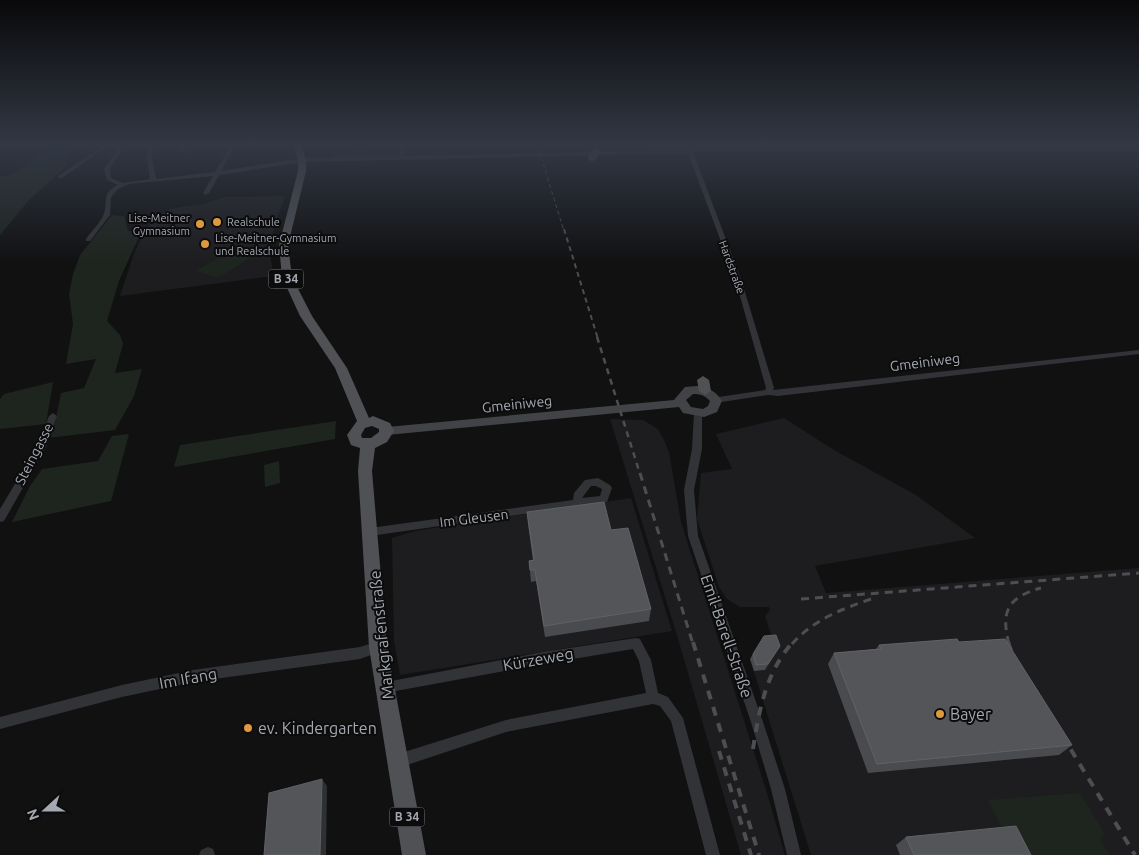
<svg xmlns="http://www.w3.org/2000/svg" width="1139" height="855" viewBox="0 0 1139 855" font-family="Ubuntu,sans-serif">
<style>
.built{fill:#1d1d1f}
.green{fill:#1e241e}
.lines{fill:none;stroke-linecap:round;stroke-linejoin:round}
.street{fill:#323337;fill-rule:evenodd}
.secondary{fill:#414346;fill-rule:evenodd}
.primary{fill:#4f5155;fill-rule:evenodd}
.rail-far4{stroke:#4c4e51;stroke-width:1;stroke-dasharray:4 3;stroke-linecap:butt}
.rail-far3{stroke:#4c4e51;stroke-width:2;stroke-dasharray:5 4;stroke-linecap:butt}
.rail-far2{stroke:#4c4e51;stroke-width:2.5;stroke-dasharray:6 5;stroke-linecap:butt}
.rail-far1{stroke:#4c4e51;stroke-width:3;stroke-dasharray:8 6;stroke-linecap:butt}
.rail{stroke:#4c4e51;stroke-width:4;stroke-dasharray:9 8;stroke-linecap:butt}
.primary-bridge{stroke:#4f5155;stroke-width:8}
.wall{fill:#4a4b4e}
.shaded-wall{fill:#2f3032}
.building{fill:#535559;stroke:#606267}
.poi-dot{fill:#de983d;stroke:#0c0c0d;stroke-width:2}
.labels{text-anchor:middle;stroke-width:4;stroke-linejoin:round;paint-order:stroke}
.far-poi-label{font-size:11px;fill:#a4a9b1;stroke:#0c0c0d;text-anchor:start}
.far-street-label{font-size:11px;fill:#a4a9b1;stroke:#0c0c0d}
.shield{fill:#0c0c0d;stroke:#767a80;stroke-width:1}
.shield-label{font-size:12px;font-weight:bold;fill:#a4a9b1}
.street-label{font-size:14px;fill:#a4a9b1;stroke:#0c0c0d}
.near-street-label{font-size:16px;fill:#a4a9b1;stroke:#0c0c0d}
.near-poi-label{font-size:16px;fill:#a4a9b1;stroke:#0c0c0d;text-anchor:start}
</style>
<rect width="100%" height="100%" fill="#111112"/>
<!-- built -->
<g class="built">
<polygon points="285,196 274,227 270,254 274,276 120,296 134,253 143,235 153,219 169,209 203,204 225,197"/>
<polygon points="784,418 834,450 916,495 975,538 815,566 826,593 1139,568 1139,855 811,855 750,659 762,642 773,641 765,616 770,610 769,607 740,607 727,599 719,587 697,519 701,473 732,469 716,434"/>
<polygon points="610,419 643,420 658,429 664,440 669,452 681,522 767,793 785,855 741,855 679,642"/>
<polygon points="631,498 672,631 400,675 394,641 392,538 415,531"/>
</g>
<!-- green -->
<g class="green">
<polygon points="0,144 80,144 64,159 68,165 29,200 0,235 0,176 10,175 51,148 26,144 0,146"/>
<polygon points="355,144 400,144 399,150 352,151"/>
<polygon points="398,152 399,156 396,157 334,157 332,153"/>
<polygon points="112,215 124,216 128,231 142,230 119,281 107,321 120,335 123,344 115,373 142,369 134,396 115,430 48,438 55,423 61,393 84,388 96,359 66,364 73,324 69,294 73,274 80,255"/>
<polygon points="228,252 250,258 218,278 196,271"/>
<polygon points="53,382 46,424 0,429 0,399 4,394"/>
<polygon points="336,421 335,439 174,467 180,445"/>
<polygon points="129,434 111,501 12,522 30,486 42,469 98,461 112,436"/>
<polygon points="279,461 280,483 265,487 264,465"/>
<polygon points="1080,793 1105,834 1100,839 1110,855 1015,855 988,800"/>
</g>
<g class="lines">
<!-- street -->
<g class="street">
<polygon points="106,144 111,144 62,178 58,178 58,176"/>
<path d="M121 144H125L110 169 111 178 123 183 150 179 147 158 149 148 153 149 152 158 156 179 215 172 232 144H236L221 171 302 158 399 156 401 144H405L404 156 687 150 685 144H689L692 150H1139V152H693L742 282 774 388 773 390 1139 350V354L778 396 768 395 715 403 711 400 712 398 765 390 766 388 736 282 688 153 302 162 219 175 209 193 206 195 203 193 213 176 129 184 118 189 111 197 110 215 90 241H86V239C91 232 99 224 103 216 109 204 100 193 118 185L107 180 104 169Z"/>
<polygon points="177,144 181,144 182,148 190,152 188,153 178,150"/>
<polygon points="698,410 702,413 702,449 694,490 698,536 763,722 785,789 801,855 787,855 771,789 751,722 688,536 684,490 692,449 694,413"/>
<polygon points="53,413 57,416 46,447 4,521 0,522 0,509 37,447 49,416"/>
<path d="M598 478 610 485 612 488 607 502 370 536 366 535 365 532 366 529 370 528 573 500 574 493 585 480ZM591 486H596L602 489 600 496 582 498Z"/>
<polygon points="636,638 640,639 651,660 658,693 668,697 683,718 720,855 706,855 671,721 660,706 653,704 506,732 398,768 393,766 391,761 393,756 398,754 506,720 646,693 639,661 633,649 543,664 385,693 381,691 379,687 381,683 543,652"/>
<polygon points="378,641 382,643 384,647 382,651 360,659 193,682 122,697 0,729 0,717 122,685 193,670 360,647"/>
<polygon points="208,847 213,849 215,855 199,855 201,850"/>
</g>
<!-- secondary -->
<path class="secondary" d="M697 386C709 388 716 391 722 401L717 412 704 417 683 413 679 407 387 435 381 431 387 427 674 400 685 387ZM693 394C700 394 705 395 710 401L708 406 703 409 691 407 686 400Z"/>
<!-- primary -->
<g class="primary">
<path d="M293 144H301L306 160V171L288 245 292 277 312 316 347 368 369 418 373 416 390 423 394 431 387 442 375 448 372 471 387 647 426 855H402L369 647 358 471 360 448 351 445 347 435 357 421 335 368 300 316 282 277 279 245 298 171V160ZM372 426 379 429V432L371 438H362L361 435 365 428Z"/>
<polygon points="703,376 709,380 711,391 705,395 699,391 697,380"/>
</g>
<!-- rail-far4 -->
<polyline class="rail-far4" points="537,144 564,231"/>
<!-- rail-far3 -->
<polyline class="rail-far3" points="564,229 598,339"/>
<!-- rail-far2 -->
<polyline class="rail-far2" points="597,337 640,474"/>
<!-- rail-far1 -->
<g class="rail-far1">
<polyline points="640,473 693,644"/>
<polyline points="801,599 1139,573"/>
<path d="M792 644C813 620 842 609 871 599"/>
<path d="M1009 644C1000 610 1009 597 1041 588"/>
</g>
<!-- rail -->
<g class="rail">
<polyline points="693,642 759,855"/>
<polyline points="1008,642 1013,656"/>
<polyline points="1062,735 1135,855"/>
<path d="M753 749C759 710 766 672 793 642"/>
<polyline points="719,751 751,855"/>
</g>
<!-- primary-bridge -->
<polyline class="primary-bridge" points="592,157 596,152"/>
</g>
<!-- wall -->
<g class="wall">
<polygon points="527,512 611,530 651,609 649,621 545,637 536,581 531,582 529,561 533,560 528,524"/>
<polygon points="959,642 1072,745 1059,755 868,773 828,664 834,653 876,649 879,645"/>
<polygon points="780,646 777,651 765,670 754,671 750,659 753,654"/>
<polygon points="906,837 1031,855 900,855 896,845"/>
</g>
<!-- shaded-wall -->
<g class="shaded-wall">
<polygon points="780,646 777,651 765,670 768,664"/>
<polygon points="322,779 327,786 326,855 320,855"/>
</g>
<!-- building -->
<g class="building">
<polygon points="604,502 611,530 628,528 651,609 544,626 535,570 530,570 529,561 534,560 527,512"/>
<polygon points="776,635 780,646 768,664 756,665 753,654 764,636"/>
<polygon points="957,639 959,642 1005,639 1072,745 877,764 834,653 881,649 879,645"/>
<polygon points="322,779 320,855 264,855 269,793"/>
<polygon points="1016,826 1031,855 914,855 906,837"/>
</g>
<!-- sky -->
<linearGradient id="sky" x2="0" y2="1"><stop stop-color="#09090a"/><stop offset="0.55" stop-color="#323844"/><stop offset="1" stop-color="#323844" stop-opacity="0"/></linearGradient>
<rect width="1139" height="263" fill="url(#sky)"/>
<!-- markers -->
<g class="poi-dot">
<circle cx="217" cy="222" r="5"/>
<circle cx="200" cy="224" r="5"/>
<circle cx="205" cy="244" r="5"/>
<circle cx="940" cy="714" r="5"/>
<circle cx="248" cy="728" r="5"/>
</g>
<g class="labels">
<!-- far-poi labels -->
<g class="far-poi-label">
<text x="190" y="222" text-anchor="end">Lise-Meitner<tspan x="190" dy="13">Gymnasium</tspan></text>
<text x="227" y="226">Realschule</text>
<text x="215" y="242">Lise-Meitner-Gymnasium<tspan x="215" dy="13">und Realschule</tspan></text>
</g>
<!-- far-street labels -->
<g class="far-street-label">
<text transform="translate(732 267) rotate(70)" y="4">Hardstraße</text>
</g>
<!-- shield labels -->
<g class="shield">
<rect x="268.5" y="269.5" width="35" height="19" rx="4"/>
<rect x="389.5" y="807.5" width="35" height="19" rx="4"/>
</g>
<g class="shield-label">
<text x="286" y="283">B 34</text>
<text x="407" y="821">B 34</text>
</g>
<!-- street labels -->
<g class="street-label">
<text transform="translate(925 362) rotate(-7)" y="5">Gmeiniweg</text>
<text transform="translate(517 404) rotate(-6)" y="5">Gmeiniweg</text>
<text transform="translate(34 454) rotate(-63)" y="5">Steingasse</text>
<text transform="translate(474 518) rotate(-7)" y="5">Im Gleusen</text>
</g>
<!-- near-street labels -->
<g class="near-street-label">
<text transform="translate(381 635) rotate(-96)" y="6">Markgrafenstraße</text>
<text transform="translate(727 636) rotate(71)" y="6">Emil-Barell-Straße</text>
<text transform="translate(538 659) rotate(-10)" y="6">Kürzeweg</text>
<text transform="translate(188 678) rotate(-10)" y="6">Im Ifang</text>
</g>
<!-- near-poi labels -->
<g class="near-poi-label">
<text x="950" y="720">Bayer</text>
<text x="258" y="734">ev. Kindergarten</text>
</g>
</g>
<!-- north arrow -->
<g transform="translate(45 810) rotate(249)" stroke="#0c0c0d" stroke-width="4" paint-order="stroke">
<path d="M0-4L9 19L0 12L-9 19Z" fill="#a4a9b1"/>
<text y="-8" font-size="14" font-weight="bold" text-anchor="middle" fill="#a4a9b1">N</text>
</g>
</svg>
